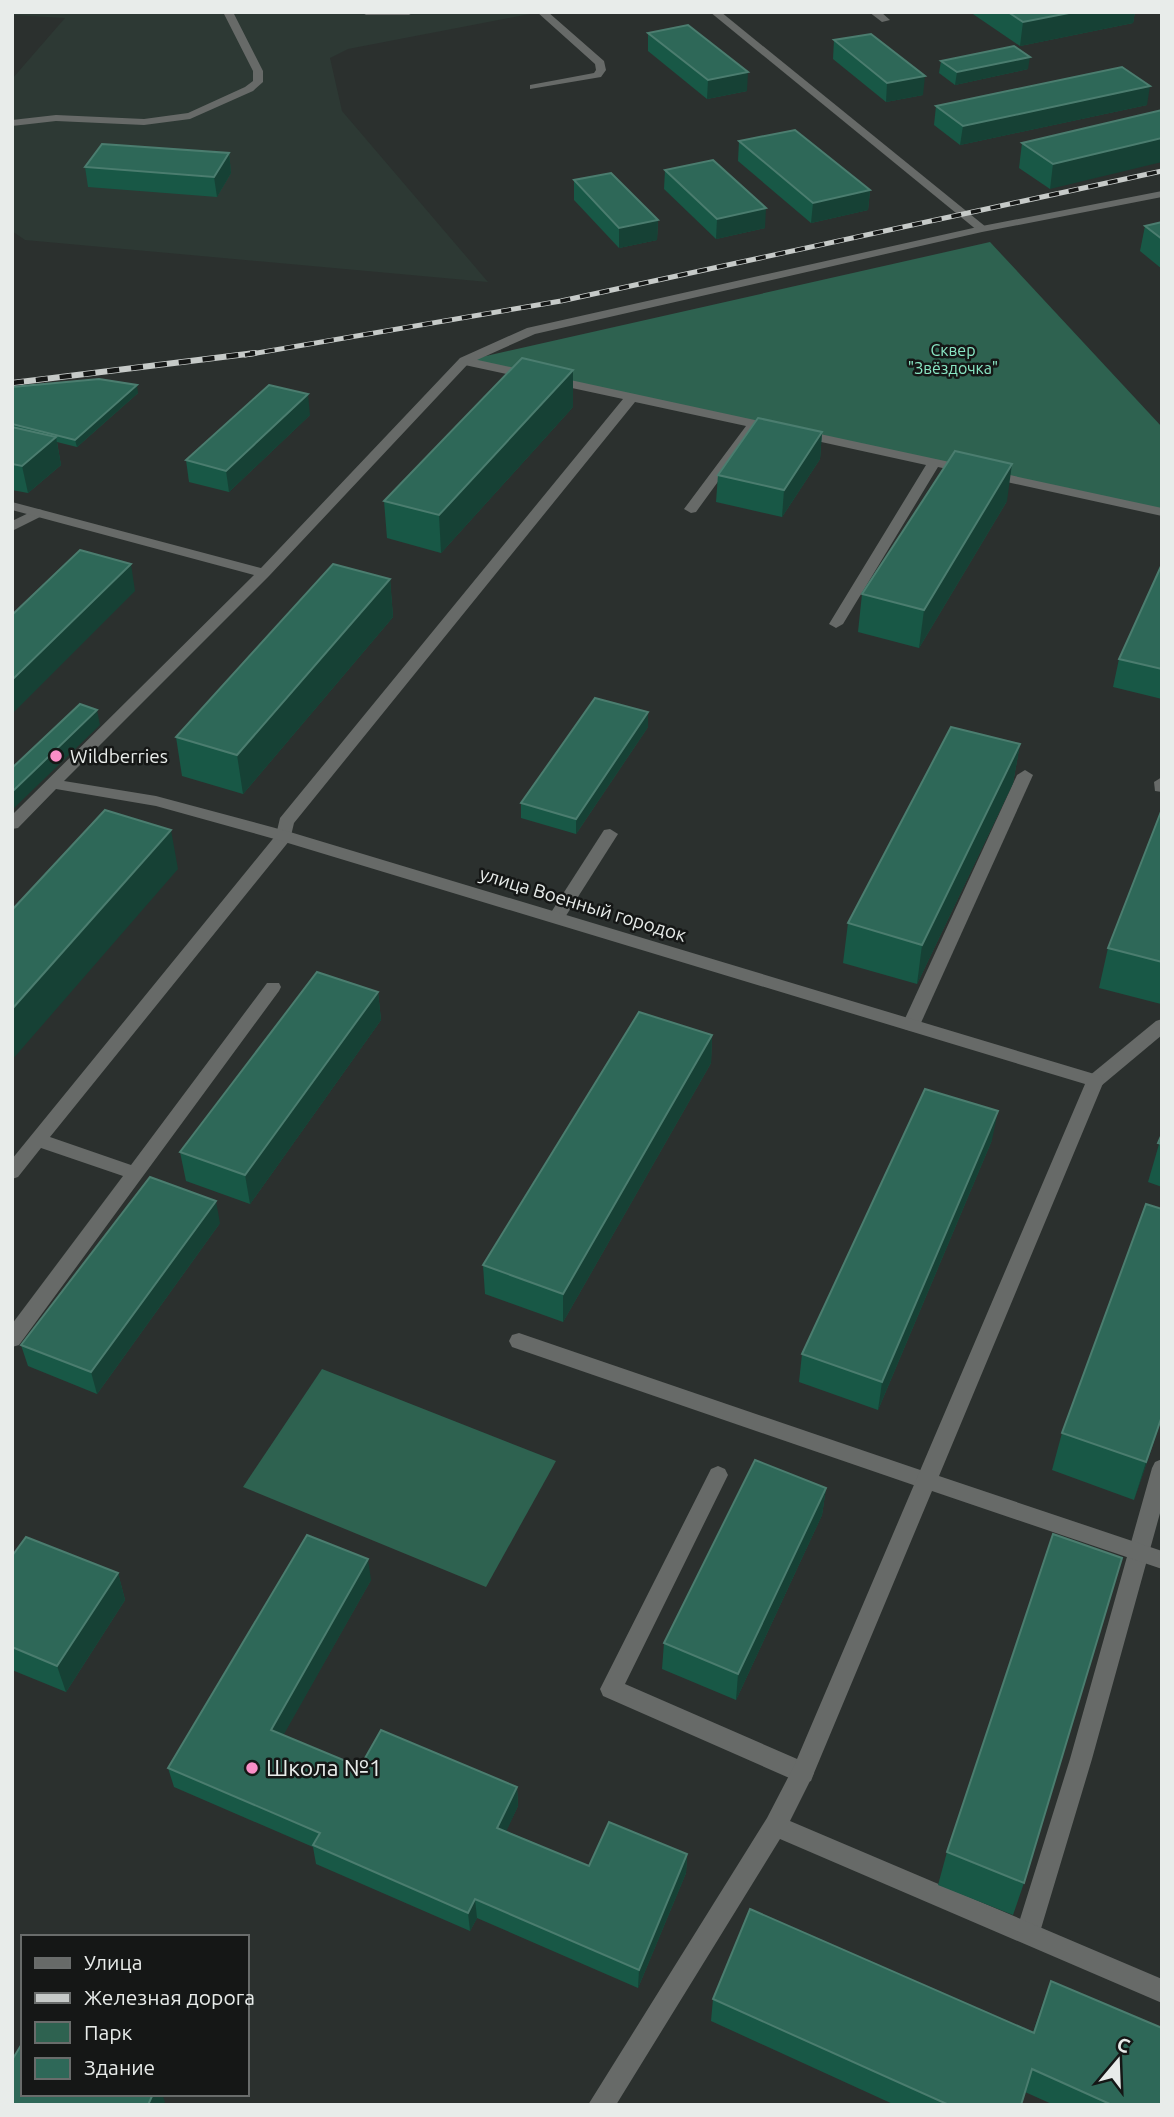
<svg xmlns="http://www.w3.org/2000/svg" width="1174" height="2117" viewBox="0 0 1174 2117" font-family="Ubuntu,sans-serif">
<style>
.built{fill:#2d3934}
.green{fill:#2e6250}
.lines{fill:none;stroke-linecap:round;stroke-linejoin:round}
.service{fill:#676a68;fill-rule:evenodd}
.minor{fill:#676a68;fill-rule:evenodd}
.rail-far1-casing{stroke:#c6cac8;stroke-width:5}
.rail-casing{stroke:#c6cac8;stroke-width:6}
.rail-far1{stroke:#151716;stroke-width:3.5;stroke-dasharray:10;stroke-linecap:butt}
.rail{stroke:#151716;stroke-width:4.5;stroke-dasharray:12;stroke-linecap:butt}
.wall{fill:#185846}
.shaded-wall{fill:#164135}
.building{fill:#2e6858;stroke:#4b7d6f;stroke-width:2}
.poi-dot{fill:#fa8fc7;stroke:#151716;stroke-width:2.5}
.labels{text-anchor:middle;stroke-width:5;stroke-linejoin:round;paint-order:stroke}
.far-park-label{font-size:16px;fill:#8ae7c5;stroke:#151716}
.poi-label{font-size:19px;fill:#e8ecea;stroke:#151716;text-anchor:start}
.street-label{font-size:19px;fill:#e8ecea;stroke:#151716}
.near-poi-label{font-size:23px;fill:#e8ecea;stroke:#151716;text-anchor:start}
</style>
<rect width="100%" height="100%" fill="#2b302e"/>
<!-- built -->
<polygon class="built" points="12,12 540,12 348,49 330,58 342,111 488,282 25,240 12,231 12,79 65,18 12,15"/>
<!-- green -->
<g class="green">
<polygon points="990,242 1162,427 1162,512 464,361"/>
<polygon points="322,1369 556,1461 486,1587 243,1487"/>
</g>
<g class="lines">
<!-- service -->
<g class="service">
<polygon points="223,12 233,12 263,71 263,82 253,91 190,119 144,125 56,121 12,126 12,120 56,115 144,119 188,113 245,87 253,81 253,71"/>
<polygon points="361,12 414,12 409,15 366,15"/>
<polygon points="537,12 548,12 604,61 606,70 601,77 530,89 530,85 594,73 596,70 595,64"/>
<polygon points="710,12 721,12 986,227 986,231 978,231"/>
<polygon points="869,12 881,12 890,20 882,22"/>
<polygon points="464,357 1162,508 1162,516 938,467 843,624 836,628 829,624 926,465 757,428 696,512 691,513 684,509 746,426 635,402 294,823 290,840 50,1137 131,1165 267,983 279,983 281,987 279,991 19,1345 12,1347 12,1324 123,1176 41,1148 18,1177 12,1179 12,1159 276,835 280,818 623,399 460,364 458,361"/>
<polygon points="37,509 42,510 42,516 12,531 12,521"/>
<polygon points="1025,770 1033,775 920,1025 911,1031 905,1029 902,1025 1017,775"/>
<polygon points="1162,777 1162,792 1155,791 1154,782"/>
<polygon points="610,829 618,834 562,922 550,922 548,918 550,914 604,830"/>
<polygon points="1162,1019 1162,1035 1101,1086 1089,1086 1086,1081 1089,1076 1156,1021"/>
<polygon points="519,1333 932,1474 935,1480 932,1486 925,1489 512,1347 509,1341 512,1335"/>
<polygon points="1162,1459 1162,1506 1092,1759 1040,1932 1036,1940 1028,1944 1020,1940 1016,1932 1070,1759 1152,1468 1155,1462"/>
<polygon points="718,1466 725,1469 728,1475 625,1684 811,1765 814,1773 811,1781 803,1784 603,1696 600,1689 711,1469"/>
</g>
<!-- minor -->
<polygon class="minor" points="1162,191 1162,197 982,232 535,334 468,364 269,576 64,781 156,796 290,832 1101,1076 1104,1081 939,1476 1162,1551 1162,1569 932,1491 814,1773 790,1821 1162,1979 1162,2003 780,1839 616,2105 588,2105 767,1818 794,1766 1085,1084 278,840 156,806 56,789 18,828 12,829 12,815 254,575 12,510 12,502 261,568 460,358 527,328 982,226"/>
<!-- rail-far1 casing -->
<g class="rail-far1-casing">
<polyline id="rail-far1" points="245,355 561,301 1162,171"/>
</g>
<!-- rail casing -->
<g class="rail-casing">
<polyline id="rail" points="12,383 255,353"/>
</g>
<!-- rail-far1 -->
<use href="#rail-far1" class="rail-far1"/>
<!-- rail -->
<use href="#rail" class="rail"/>
</g>
<!-- wall -->
<g class="wall">
<polygon points="970,12 1135,12 1133,23 1020,46"/>
<polygon points="648,33 747,91 707,99 648,51"/>
<polygon points="834,40 923,95 886,102 833,59"/>
<polygon points="941,61 1028,69 955,85 939,73"/>
<polygon points="1147,105 960,145 934,125 936,106"/>
<polygon points="1162,110 1050,189 1019,168 1022,143"/>
<polygon points="739,141 870,190 868,210 811,223 738,161"/>
<polygon points="229,153 231,173 217,197 88,187 85,167"/>
<polygon points="665,170 765,228 716,239 664,189"/>
<polygon points="574,180 658,220 657,240 619,248 574,200"/>
<polygon points="1162,222 1162,269 1140,251 1145,226"/>
<polygon points="12,387 138,393 77,447 57,442 61,465 28,493 12,490"/>
<polygon points="573,407 441,553 387,538 384,501"/>
<polygon points="310,415 229,492 189,482 186,460"/>
<polygon points="822,432 820,459 782,517 716,502 718,475"/>
<polygon points="1007,501 919,648 858,632 862,594"/>
<polygon points="1162,564 1162,699 1113,687 1119,659"/>
<polygon points="390,579 393,617 243,794 182,776 176,737"/>
<polygon points="648,712 648,727 576,834 521,818 521,803"/>
<polygon points="1020,744 1013,783 917,984 843,963 848,923"/>
<polygon points="1162,809 1162,1003 1161,1004 1099,988 1108,948"/>
<polygon points="378,992 381,1020 250,1204 186,1181 180,1152"/>
<polygon points="712,1035 711,1063 563,1322 485,1294 483,1265"/>
<polygon points="1162,1134 1162,1187 1148,1182"/>
<polygon points="992,1140 878,1410 799,1382 802,1354"/>
<polygon points="1162,1209 1162,1418 1134,1500 1052,1470 1062,1433"/>
<polygon points="220,1223 97,1394 28,1366 21,1345"/>
<polygon points="826,1488 822,1515 736,1700 662,1669 664,1643"/>
<polygon points="12,1556 118,1573 125,1600 66,1692 12,1670"/>
<polygon points="371,1580 283,1735 360,1767 517,1787 518,1806 506,1831 589,1866 687,1854 686,1873 638,1988 477,1918 470,1931 316,1864 313,1847 174,1787 168,1768"/>
<polygon points="947,1852 1024,1883 1013,1915 938,1885"/>
<polygon points="1051,1981 1162,2105 1054,2105 1025,2092 1021,2105 895,2105 711,2021 713,1999 1033,2032"/>
</g>
<!-- shaded-wall -->
<g class="shaded-wall">
<polygon points="1074,12 1135,12 1133,23 1020,46 1023,22"/>
<polygon points="1030,57 1028,69 955,85 957,72"/>
<polygon points="748,72 747,91 707,99 708,80"/>
<polygon points="925,76 923,95 886,102 887,83"/>
<polygon points="1150,86 1147,105 960,145 963,126"/>
<polygon points="1162,138 1162,162 1050,189 1053,164"/>
<polygon points="229,153 231,173 217,197 214,177"/>
<polygon points="870,190 868,210 811,223 813,203"/>
<polygon points="766,208 765,228 716,239 717,219"/>
<polygon points="658,220 657,240 619,248 619,228"/>
<polygon points="573,370 573,407 441,553 439,515"/>
<polygon points="137,385 138,393 77,447 75,440"/>
<polygon points="308,394 310,415 229,492 226,471"/>
<polygon points="822,432 820,459 782,517 784,490"/>
<polygon points="56,437 61,465 28,493 22,466"/>
<polygon points="1012,464 1007,501 919,648 924,610"/>
<polygon points="131,564 135,591 12,714 12,680"/>
<polygon points="390,579 393,617 243,794 237,755"/>
<polygon points="97,710 100,725 12,810 12,792"/>
<polygon points="648,712 648,727 576,834 576,819"/>
<polygon points="1020,744 1013,783 917,984 922,945"/>
<polygon points="171,830 178,869 12,1060 12,1009"/>
<polygon points="378,992 381,1020 250,1204 245,1175"/>
<polygon points="712,1035 711,1063 563,1322 563,1294"/>
<polygon points="998,1111 992,1140 878,1410 882,1382"/>
<polygon points="216,1201 220,1223 97,1394 91,1372"/>
<polygon points="1162,1416 1162,1418 1134,1500 1146,1462"/>
<polygon points="826,1488 822,1515 736,1700 738,1674"/>
<polygon points="368,1559 371,1580 275,1750 271,1730"/>
<polygon points="118,1573 125,1600 66,1692 57,1666"/>
<polygon points="517,1787 518,1806 499,1847 497,1828"/>
<polygon points="687,1854 686,1873 638,1988 639,1970"/>
<polygon points="475,1899 477,1918 470,1931 468,1913"/>
<polygon points="153,2094 162,2094 165,2102 163,2105 148,2105"/>
</g>
<!-- building -->
<g class="building">
<polygon points="1008,12 1074,12 1023,22"/>
<polygon points="688,25 748,72 708,80 648,33"/>
<polygon points="871,34 925,76 887,83 834,40"/>
<polygon points="1014,46 1030,57 957,72 941,61"/>
<polygon points="1122,67 1150,86 963,126 936,106"/>
<polygon points="1162,110 1162,138 1053,164 1022,143"/>
<polygon points="795,130 870,190 813,203 739,141"/>
<polygon points="102,144 229,153 214,177 85,167"/>
<polygon points="713,160 766,208 717,219 665,170"/>
<polygon points="611,173 658,220 619,228 574,180"/>
<polygon points="1162,222 1162,239 1145,226"/>
<polygon points="522,358 573,370 439,515 384,501"/>
<polygon points="99,379 137,385 75,440 12,424 12,387"/>
<polygon points="269,385 308,394 226,471 186,460"/>
<polygon points="758,418 822,432 784,490 718,475"/>
<polygon points="12,427 56,437 22,466 12,464"/>
<polygon points="955,451 1012,464 924,610 862,594"/>
<polygon points="80,550 131,564 12,680 12,615"/>
<polygon points="333,564 390,579 237,755 176,737"/>
<polygon points="1162,564 1162,669 1119,659"/>
<polygon points="595,698 648,712 576,819 521,803"/>
<polygon points="80,704 97,710 12,792 12,768"/>
<polygon points="951,727 1020,744 922,945 848,923"/>
<polygon points="1162,809 1162,962 1108,948"/>
<polygon points="105,810 171,830 12,1009 12,910"/>
<polygon points="317,972 378,992 245,1175 180,1152"/>
<polygon points="639,1012 712,1035 563,1294 483,1265"/>
<polygon points="925,1089 998,1111 882,1382 802,1354"/>
<polygon points="1162,1134 1162,1144 1158,1143"/>
<polygon points="150,1177 216,1201 91,1372 21,1345"/>
<polygon points="1146,1204 1162,1209 1162,1416 1146,1462 1062,1433"/>
<polygon points="755,1460 826,1488 738,1674 664,1643"/>
<polygon points="1053,1534 1122,1558 1024,1883 947,1852"/>
<polygon points="307,1535 368,1559 271,1730 360,1767 381,1730 517,1787 497,1828 589,1866 609,1822 687,1854 639,1970 475,1899 468,1913 313,1845 320,1833 168,1768"/>
<polygon points="26,1537 118,1573 57,1666 12,1647 12,1556"/>
<polygon points="750,1909 1034,2033 1051,1981 1162,2028 1162,2105 1112,2105 1032,2069 1021,2105 949,2105 713,1999"/>
<polygon points="23,2042 23,2094 153,2094 148,2105 12,2105 12,2060"/>
</g>
<!-- markers -->
<g class="poi-dot">
<circle cx="56" cy="756" r="7"/>
<circle cx="252" cy="1768" r="7"/>
</g>
<g class="labels">
<!-- far-park labels -->
<g class="far-park-label">
<text x="953" y="356">Сквер<tspan x="953" dy="18">"Звёздочка"</tspan></text>
</g>
<!-- poi labels -->
<g class="poi-label">
<text x="70" y="763">Wildberries</text>
</g>
<!-- street labels -->
<g class="street-label">
<text transform="translate(583 904) rotate(17)" y="7">улица Военный городок</text>
</g>
<!-- near-poi labels -->
<g class="near-poi-label">
<text x="266" y="1776">Школа №1</text>
</g>
</g>
<!-- border -->
<rect width="1174" height="2117" fill="none" stroke="#e8ecea" stroke-width="28"/>
<!-- legend -->
<rect x="21" y="1935" width="228" height="161" fill="#151716" stroke="#696c6b" stroke-width="2"/>
<rect x="35" y="1958" width="35" height="10" fill="#676a68" stroke="#696c6b" stroke-width="2"/>
<text x="84" y="1970" font-size="21" fill="#e8ecea">Улица</text>
<rect x="35" y="1993" width="35" height="10" fill="#c6cac8" stroke="#696c6b" stroke-width="2"/>
<text x="84" y="2005" font-size="21" fill="#e8ecea">Железная дорога</text>
<rect x="35" y="2022" width="35" height="21" fill="#2e6250" stroke="#696c6b" stroke-width="2"/>
<text x="84" y="2040" font-size="21" fill="#e8ecea">Парк</text>
<rect x="35" y="2058" width="35" height="21" fill="#2e6858" stroke="#696c6b" stroke-width="2"/>
<text x="84" y="2075" font-size="21" fill="#e8ecea">Здание</text>
<!-- north arrow -->
<g transform="translate(1118 2061) rotate(19)" stroke="#151716" stroke-width="5" paint-order="stroke">
<path d="M0-5L12 26L0 18L-12 26Z" fill="#e8ecea"/>
<text y="-10" font-size="19" font-weight="bold" text-anchor="middle" fill="#e8ecea">С</text>
</g>
</svg>
